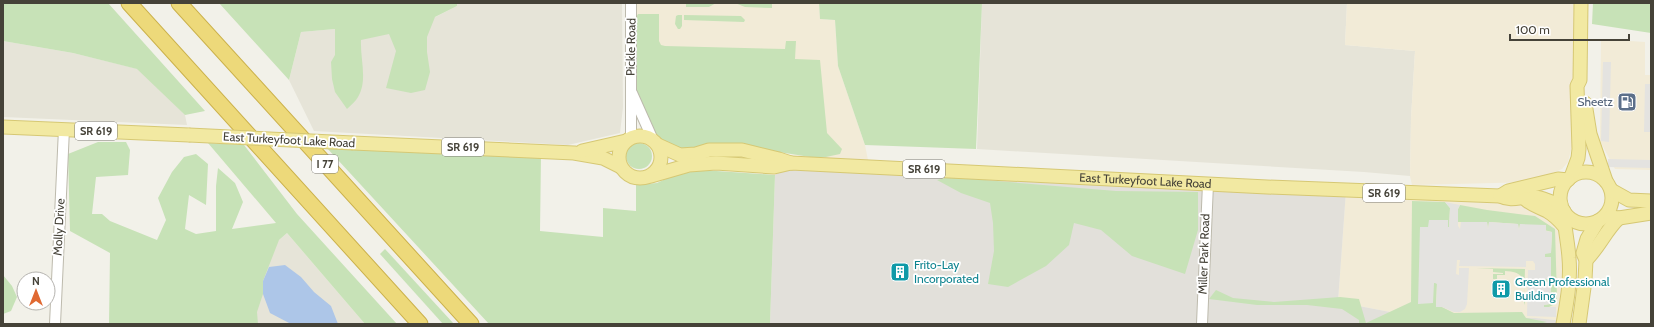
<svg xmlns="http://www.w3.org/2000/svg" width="1654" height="327" viewBox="0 0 1654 327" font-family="Cabin,sans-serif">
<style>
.residential{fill:#e6e4d8}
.commercial{fill:#f2ebd7}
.industrial{fill:#e2e0da}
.green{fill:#c7e2b7}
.parking{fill:#e4e3e0}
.water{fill:#adc6e8}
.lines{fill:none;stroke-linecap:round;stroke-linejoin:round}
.minor-casing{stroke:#bdbaad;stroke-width:12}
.major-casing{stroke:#d6c874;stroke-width:15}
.highway-casing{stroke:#cbb14b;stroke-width:17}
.minor{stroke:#fff;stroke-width:10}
.major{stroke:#f2e9a2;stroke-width:13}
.highway{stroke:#edd97a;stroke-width:15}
.major-bridge-casing{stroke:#d6c874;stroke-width:15;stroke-linecap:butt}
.major-bridge{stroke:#f2e9a2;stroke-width:13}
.labels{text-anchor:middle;stroke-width:3.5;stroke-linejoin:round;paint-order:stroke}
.shield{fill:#fff;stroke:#7d7b74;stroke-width:1}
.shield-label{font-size:11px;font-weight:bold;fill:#454238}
.street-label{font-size:12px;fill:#454238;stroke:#fff}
.service-label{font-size:12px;fill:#4e5e75;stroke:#fff;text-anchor:end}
.culture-label{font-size:12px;fill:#0d838f;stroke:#fff;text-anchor:start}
</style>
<rect width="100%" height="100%" fill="#f2f1e9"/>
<!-- residential -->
<g class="residential">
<polygon points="457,3 622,3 623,107 620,133 568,145 314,131 289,80 301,32 358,27 416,27 457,6"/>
<polygon points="982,3 1347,3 1345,45 1415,51 1411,118 1410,176 1364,172 977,149"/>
<polygon points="3,41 73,53 138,69 185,115 187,125 3,117"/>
<polygon points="287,233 365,324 242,324 261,256"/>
</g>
<!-- commercial -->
<g class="commercial">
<polygon points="636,3 819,3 820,19 835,20 838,66 865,145 868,160 810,157 760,149 635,19"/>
<polygon points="1347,3 1574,3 1572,146 1568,162 1562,169 1531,182 1412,185 1410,176 1411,118 1415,51 1345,45"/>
<polygon points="1601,39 1645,42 1645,75 1651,75 1651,170 1615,169 1600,141"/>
<polygon points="1346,191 1525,199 1564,226 1563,321 1536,318 1411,316 1338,302"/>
</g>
<!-- industrial -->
<polygon class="industrial" points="791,163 1346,191 1338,302 1411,316 1536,318 1563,321 1563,324 770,324 775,175"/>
<!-- green -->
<g class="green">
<polygon points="3,3 108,3 205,111 185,115 137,69 73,53 3,41"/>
<path d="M219 3H457V6L435 17 427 37V52L430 72 425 90 411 93 386 88 396 51 389 34 361 40C360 59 368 80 358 97 356 101 351 105 347 109L335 92 332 79 331 62 335 55V29L301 32 289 80Z"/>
<polygon points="686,3 716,3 709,7 686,7"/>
<polygon points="735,3 772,3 772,8 745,7"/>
<polygon points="819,3 982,3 976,149 865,145 838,66 835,20 820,19"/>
<polygon points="1593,3 1651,3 1651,33 1592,24"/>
<polygon points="638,14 659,14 659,41 661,45 665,46 785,49 786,41 796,41 795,59 820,60 827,133 842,149 840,154 826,157 810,157 760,149 682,150 662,141 651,128 637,92 634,70 635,19"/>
<polygon points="678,15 682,15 682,26 680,29 678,29 675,24 676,16"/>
<polygon points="684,15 741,16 745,20 744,22 684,20"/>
<polygon points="98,142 126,142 130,150 128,175 96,177 92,214 102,214 110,221 157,240 166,220 158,198 172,172 184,157 196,154 208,164 206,205 189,195 185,229 196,234 216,231 216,186 218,168 235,183 243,202 232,229 276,223 208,143 244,145 297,214 397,324 365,324 287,233 279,240 263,281 263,294 257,312 258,324 109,324 110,253 70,231 68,154"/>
<circle cx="639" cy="156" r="13"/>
<polygon points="326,147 541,154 540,231 603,237 603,208 636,211 636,185 657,183 674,175 702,170 775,175 770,324 489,324"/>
<polygon points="948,177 1116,191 1198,192 1198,230 1185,274 1132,256 1101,230 1074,223 1069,245 1046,266 1008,287 988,284 994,251 993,223 990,203 961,193 937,180"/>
<polygon points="1412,201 1445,202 1450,208 1449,228 1429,220 1429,227 1420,227 1434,283 1437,283 1436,307 1442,307 1454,313 1522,312 1526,318 1547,322 1539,324 1359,324 1359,320 1342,309 1307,305 1257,305 1209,299 1216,290 1233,298 1274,302 1340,297 1359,299 1366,323 1411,302"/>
<polygon points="1460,205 1487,210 1535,216 1555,229 1557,298 1555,304 1549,307 1544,307 1543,305 1550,304 1551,282 1544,282 1544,279 1551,279 1551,257 1545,257 1545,253 1551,253 1552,232 1520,224 1519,230 1518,224 1489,222 1488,229 1487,222 1458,222 1458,209"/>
<polygon points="385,249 454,324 443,324 380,254"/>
<path d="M1476 268 1525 269 1524 298 1526 299 1524 305C1524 285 1529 272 1505 271V275H1497V279H1493V274H1503V273L1493 272V269Z"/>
<polygon points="3,275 12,286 17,297 11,311 3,314"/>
</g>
<!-- parking -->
<g class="parking">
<polygon points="1603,62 1611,62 1609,142 1601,141"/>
<polygon points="1645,84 1651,84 1651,132 1644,132"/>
<polygon points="1608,159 1651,160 1651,168 1608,167"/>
<polygon points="1445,202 1460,205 1458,209 1458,226 1460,229 1461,222 1487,222 1488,229 1489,222 1518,224 1519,230 1520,224 1546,225 1546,231 1552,232 1551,253 1545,254 1545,257 1551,257 1551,279 1544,279 1544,282 1551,282 1550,304 1544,305 1544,307 1556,307 1556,317 1527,316 1528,270 1535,270 1535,264 1533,261 1526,261 1526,267 1459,266 1460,260 1457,260 1456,274 1459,275 1459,268 1469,268 1467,304 1465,309 1460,312 1454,312 1442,307 1436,307 1437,284 1435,283 1434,283 1433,303 1418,304 1420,227 1428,227 1429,220 1448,220 1448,227 1449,227 1450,208"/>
</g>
<!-- water -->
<polygon class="water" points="285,265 301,277 314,292 331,306 338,324 291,324 270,313 263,294 263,281 269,267"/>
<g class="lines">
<!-- minor casing -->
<g class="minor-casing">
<g id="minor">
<polyline points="632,93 653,140"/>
<polyline points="631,138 631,3"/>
<polyline points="55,324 64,129"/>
<polyline points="1202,324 1208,184"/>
</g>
</g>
<!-- major casing -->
<g class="major-casing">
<g id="major">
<polyline points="1585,103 1590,134 1606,181"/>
<polyline points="3,127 189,135"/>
<circle cx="640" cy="157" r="21"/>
<polyline points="353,143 574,153 603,158 621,167"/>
<polyline points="658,145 680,155 696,154 709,150 742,150 779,159 791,163"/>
<polyline points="582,151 626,141"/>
<circle cx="1586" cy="198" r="26"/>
<path id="s1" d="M651 176 689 165 716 163 774 167 791 163 1267 187 1500 196C1512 202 1522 196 1534 197 1544 197 1551 204 1561 204"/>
<polyline points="1571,177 1578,158 1579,149 1577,86 1580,80 1581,3"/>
<polyline points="1611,190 1629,200 1651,201"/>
<polyline points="1500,196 1508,191 1558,179 1568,180"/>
<path d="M1525 199C1531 205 1539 207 1547 211 1554 215 1559 220 1564 226"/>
<polyline points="1610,217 1619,218 1651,213"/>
<path d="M1586 260C1598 249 1606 230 1619 218"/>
<path d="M1563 324C1567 302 1571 280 1569 258 1568 242 1564 227 1564 211"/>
<polyline points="1579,324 1585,280 1586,260 1583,253 1587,239 1598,221"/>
</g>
</g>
<!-- highway casing -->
<g class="highway-casing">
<g id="highway">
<polyline points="129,3 420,324"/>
<polyline points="179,3 471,324"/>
</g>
</g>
<!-- minor -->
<use href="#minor" class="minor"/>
<!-- major -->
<use href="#major" class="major"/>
<!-- highway -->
<use href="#highway" class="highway"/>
<!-- major-bridge casing -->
<g class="major-bridge-casing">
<polyline id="major-bridge" points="189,135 353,143"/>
</g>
<!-- major-bridge -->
<use href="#major-bridge" class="major-bridge"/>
</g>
<!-- icons -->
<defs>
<g id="fuel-square" transform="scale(1)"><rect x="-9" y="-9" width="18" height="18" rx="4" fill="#5c6f8a" stroke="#fff"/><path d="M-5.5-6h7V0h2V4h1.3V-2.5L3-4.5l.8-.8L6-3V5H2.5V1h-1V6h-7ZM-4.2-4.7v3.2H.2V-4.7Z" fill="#fff"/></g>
<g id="building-square" transform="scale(1)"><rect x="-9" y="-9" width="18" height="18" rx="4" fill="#0f9aa8" stroke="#fff"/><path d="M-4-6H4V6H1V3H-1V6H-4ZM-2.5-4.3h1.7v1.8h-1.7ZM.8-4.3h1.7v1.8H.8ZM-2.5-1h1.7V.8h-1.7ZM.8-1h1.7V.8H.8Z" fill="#fff"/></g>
</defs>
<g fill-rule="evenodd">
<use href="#fuel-square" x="1627" y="102"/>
<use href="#building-square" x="900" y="272"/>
<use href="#building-square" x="1501" y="289"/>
</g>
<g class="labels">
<!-- shield labels -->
<g class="shield">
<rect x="75" y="122" width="42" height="18" rx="3"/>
<rect x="442" y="138" width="42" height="18" rx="3"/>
<rect x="312" y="155" width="26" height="18" rx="3"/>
<rect x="903" y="160" width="42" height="18" rx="3"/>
<rect x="1363" y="184" width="42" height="18" rx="3"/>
</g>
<g class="shield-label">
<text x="96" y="135">SR 619</text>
<text x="463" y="151">SR 619</text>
<text x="325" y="168">I 77</text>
<text x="924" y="173">SR 619</text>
<text x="1384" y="197">SR 619</text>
</g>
<!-- street labels -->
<g class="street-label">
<text transform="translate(631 47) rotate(-89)" y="4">Pickle Road</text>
<text transform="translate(289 140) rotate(3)" y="4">East Turkeyfoot Lake Road</text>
<text dy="4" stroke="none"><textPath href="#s1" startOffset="497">East Turkeyfoot Lake Road</textPath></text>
<text transform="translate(59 227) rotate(-87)" y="4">Molly Drive</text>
<text transform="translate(1204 254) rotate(-88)" y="4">Miller Park Road</text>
</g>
<!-- service labels -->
<g class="service-label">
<text x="1613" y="106">Sheetz</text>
</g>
<!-- culture labels -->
<g class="culture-label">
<text x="914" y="269">Frito-Lay<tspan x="914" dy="14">Incorporated</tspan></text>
<text x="1515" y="286">Green Professional<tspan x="1515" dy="14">Building</tspan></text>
</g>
</g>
<!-- border -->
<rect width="1654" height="327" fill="none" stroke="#454238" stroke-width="8"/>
<!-- north arrow -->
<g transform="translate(36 291)"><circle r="19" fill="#ffffff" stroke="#b5b3af"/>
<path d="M0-3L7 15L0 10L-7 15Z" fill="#e06932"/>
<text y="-6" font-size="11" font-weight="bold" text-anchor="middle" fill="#454238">N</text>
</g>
<!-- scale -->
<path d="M1510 34v6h119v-6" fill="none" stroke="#454238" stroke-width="2"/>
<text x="1516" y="34" font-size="12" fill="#454238" stroke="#ffffff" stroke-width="3" paint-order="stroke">100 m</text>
</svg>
